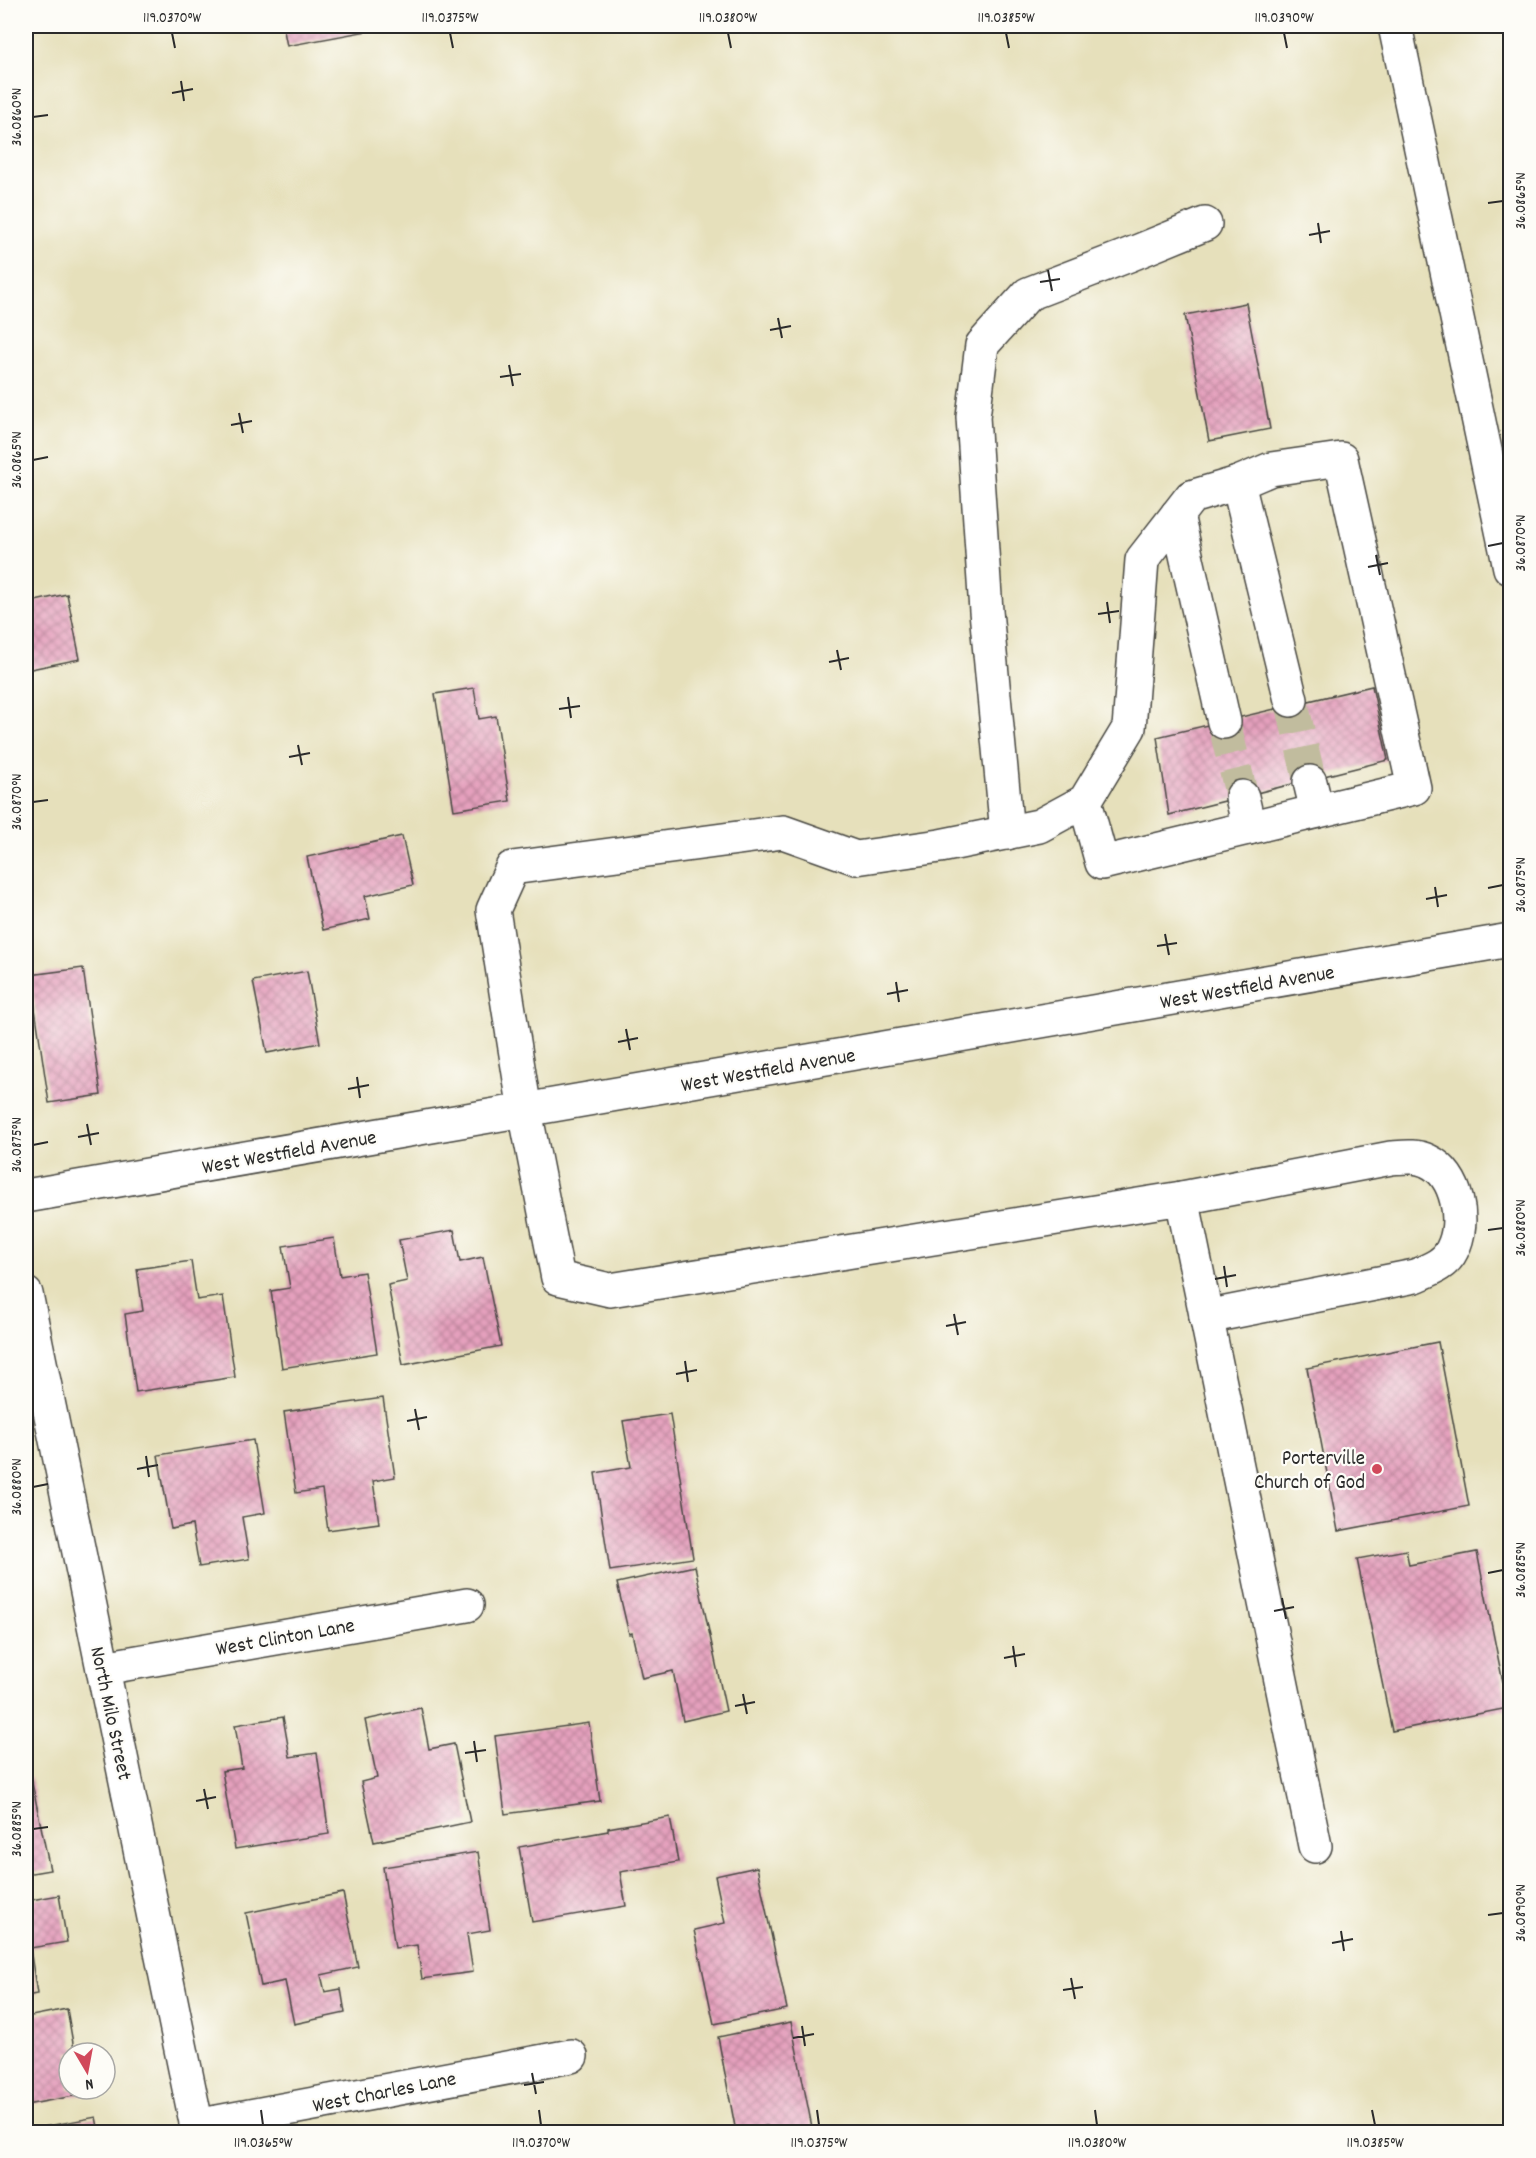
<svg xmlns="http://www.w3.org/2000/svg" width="1536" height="2158" viewBox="0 0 1536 2158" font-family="Dekko,sans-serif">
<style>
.building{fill:url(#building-cross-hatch)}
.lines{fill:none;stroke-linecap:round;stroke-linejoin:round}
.minor-tunnel{stroke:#c1bc9e;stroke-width:33;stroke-dasharray:33 16;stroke-linecap:butt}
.minor-casing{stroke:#474641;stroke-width:36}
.highway-casing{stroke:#474641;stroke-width:36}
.minor{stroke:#fff;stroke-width:33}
.highway{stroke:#fff;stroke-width:33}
.ticks{fill:none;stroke:#2b2b2b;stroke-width:2}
.poi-dot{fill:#d1495b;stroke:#fdfcf7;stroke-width:2}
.labels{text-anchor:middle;stroke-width:4.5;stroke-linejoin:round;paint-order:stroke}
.street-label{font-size:21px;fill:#2b2b2b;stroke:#fdfcf7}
.poi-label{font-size:21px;fill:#2b2b2b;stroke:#fdfcf7;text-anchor:end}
.neatline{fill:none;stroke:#2b2b2b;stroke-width:2}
.ticks-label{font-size:15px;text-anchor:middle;fill:#2b2b2b}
</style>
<defs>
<pattern id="building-cross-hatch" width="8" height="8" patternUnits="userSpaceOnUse" patternTransform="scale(1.5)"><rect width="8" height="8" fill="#e5a0bd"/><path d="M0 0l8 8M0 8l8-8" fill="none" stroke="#ba839a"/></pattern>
</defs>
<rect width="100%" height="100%" fill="#fdfcf7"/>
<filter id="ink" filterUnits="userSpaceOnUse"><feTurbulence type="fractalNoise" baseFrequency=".0167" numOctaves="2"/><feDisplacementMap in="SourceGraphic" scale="12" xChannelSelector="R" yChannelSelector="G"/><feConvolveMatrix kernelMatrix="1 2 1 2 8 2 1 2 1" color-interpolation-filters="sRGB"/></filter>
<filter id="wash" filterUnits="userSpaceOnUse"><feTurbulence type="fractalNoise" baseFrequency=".008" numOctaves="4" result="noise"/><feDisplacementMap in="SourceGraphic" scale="24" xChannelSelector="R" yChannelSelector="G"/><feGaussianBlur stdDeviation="1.35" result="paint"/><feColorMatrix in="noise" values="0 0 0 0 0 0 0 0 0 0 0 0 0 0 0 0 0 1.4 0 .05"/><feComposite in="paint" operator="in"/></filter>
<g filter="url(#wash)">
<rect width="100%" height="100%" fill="#e6e0bb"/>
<g id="blocks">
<!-- building -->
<g class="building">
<polygon points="283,26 389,26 389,27 287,46"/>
<polygon points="1246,303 1270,429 1209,441 1185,315"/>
<polygon points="67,594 80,659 26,670 26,603"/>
<polygon points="1372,686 1388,760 1169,815 1157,737"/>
<polygon points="474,688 479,719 496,716 510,801 454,810 435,694"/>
<polygon points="402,836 413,885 365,896 370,919 323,930 307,857"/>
<polygon points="83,968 101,1095 49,1103 30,975"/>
<polygon points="307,971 320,1043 267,1053 253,981"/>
<polygon points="454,1230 460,1262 483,1257 501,1346 403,1365 388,1285 407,1281 399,1240"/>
<polygon points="334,1238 340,1276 364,1272 377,1353 282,1368 271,1291 290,1288 283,1246"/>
<polygon points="191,1261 197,1300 223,1296 235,1377 136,1392 125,1314 143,1311 137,1269"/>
<polygon points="1438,1342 1469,1506 1338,1531 1307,1368"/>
<polygon points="383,1398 395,1477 373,1481 379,1523 328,1530 322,1489 296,1493 284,1412"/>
<polygon points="670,1414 693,1558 610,1571 595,1473 631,1467 623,1421"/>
<polygon points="253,1440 265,1513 242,1517 249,1559 199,1567 192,1525 171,1529 158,1455"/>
<polygon points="1406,1550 1409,1565 1477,1552 1508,1708 1392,1731 1357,1559"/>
<polygon points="695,1566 726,1711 683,1721 673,1671 642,1678 632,1633 629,1634 617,1583"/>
<polygon points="421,1708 429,1749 454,1744 470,1822 374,1842 361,1782 377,1778 365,1720"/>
<polygon points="283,1717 290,1757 317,1753 329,1834 235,1849 222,1771 242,1768 235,1725"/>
<polygon points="589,1723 600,1801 505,1814 495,1736"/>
<polygon points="31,1778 50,1870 26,1874 26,1779"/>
<polygon points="670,1817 678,1862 620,1872 626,1906 532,1922 519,1847 608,1831 608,1828"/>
<polygon points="478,1852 490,1930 467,1934 473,1972 422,1979 417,1945 395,1948 383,1867"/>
<polygon points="757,1867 787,2009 714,2024 694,1930 725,1923 715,1876"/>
<polygon points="343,1893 358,1967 321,1975 325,1992 341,1989 345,2013 294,2024 285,1981 261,1986 246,1913"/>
<polygon points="59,1895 67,1942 30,1948 37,1994 26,1996 26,1901"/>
<polygon points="67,2009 74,2049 86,2046 87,2053 69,2053 69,2089 94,2089 95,2092 26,2105 26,2017"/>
<polygon points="791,2022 813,2132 768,2132 767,2126 736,2132 718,2037"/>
<polygon points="96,2117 99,2132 26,2132 26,2130"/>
</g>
</g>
</g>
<g filter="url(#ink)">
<use href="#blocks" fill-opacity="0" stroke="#474641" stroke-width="1.5"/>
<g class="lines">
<!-- minor-tunnel -->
<g class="minor-tunnel">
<polyline points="1291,700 1310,782"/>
<polyline points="1224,722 1242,797"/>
</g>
<!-- minor casing -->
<g class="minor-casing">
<g id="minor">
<polyline points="1238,483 1291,700"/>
<polyline points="1177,515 1224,722"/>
<polyline points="1310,782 1317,811"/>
<polyline points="1242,797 1249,828"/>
<polyline points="1085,801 1102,863 1414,788 1341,459 1271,469 1238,483 1191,497 1142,560 1129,728 1085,801 1039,826 940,846 856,858 783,832 512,868 493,910 525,1111 558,1278 610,1290 1182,1198 1315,1846"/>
<polyline points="1007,833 986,611 973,417 982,345 1028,294 1129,255 1205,224"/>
<polyline points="26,1196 1510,940"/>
<path d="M1182 1198 1391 1158C1404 1157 1416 1155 1428 1161 1457 1174 1467 1222 1452 1250 1445 1265 1429 1270 1415 1276L1206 1317"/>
<polyline points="26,1294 198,2132"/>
<polyline points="103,1668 467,1605"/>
<polyline points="196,2126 571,2056"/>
</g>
</g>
<!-- highway casing -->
<g class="highway-casing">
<polyline id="highway" points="1395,26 1510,568"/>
</g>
<!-- minor -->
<use href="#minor" class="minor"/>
<!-- highway -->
<use href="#highway" class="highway"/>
</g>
</g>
<!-- ticks -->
<path class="ticks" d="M172 33 175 48M450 33 453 48M728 33 731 48M1006 33 1009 48M1284 33 1287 48M181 81 184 101M172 93 193 89M33 117 48 115M1488 203 1503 201M1318 223 1321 243M1309 235 1330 231M1048 270 1052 291M1040 282 1060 279M778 318 782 338M770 330 791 326M509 365 513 386M500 377 521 374M239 413 243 433M231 425 252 421M33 460 48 457M1488 546 1503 543M1376 555 1380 575M1368 567 1388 563M1107 602 1110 623M1098 614 1119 611M837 650 841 670M829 662 849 658M568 697 571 718M559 709 580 706M298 745 302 765M289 757 310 753M33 802 48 800M1435 887 1438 907M1488 888 1503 885M1426 899 1447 895M1165 934 1169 955M1157 946 1177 943M896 982 899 1002M887 994 908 990M626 1029 630 1050M618 1042 638 1038M357 1077 360 1098M348 1089 369 1085M87 1124 91 1145M78 1137 99 1133M33 1145 48 1142M1488 1230 1503 1228M1224 1266 1227 1287M1215 1279 1236 1275M954 1314 958 1335M946 1326 966 1322M685 1361 688 1382M676 1374 697 1370M415 1409 419 1430M407 1421 427 1417M146 1456 149 1477M137 1469 158 1465M33 1487 48 1484M1488 1573 1503 1570M1282 1598 1286 1619M1274 1611 1294 1607M1013 1646 1016 1667M1004 1658 1025 1654M743 1694 747 1714M735 1706 755 1702M474 1741 477 1762M465 1753 486 1750M204 1789 208 1809M196 1801 216 1797M33 1829 48 1827M1488 1915 1503 1913M1341 1931 1344 1951M1332 1943 1353 1939M1071 1978 1075 1999M1063 1990 1083 1987M802 2026 805 2046M793 2038 814 2034M532 2073 536 2094M524 2085 544 2082M261 2110 263 2125M539 2110 541 2125M817 2110 819 2125M1095 2110 1097 2125M1372 2110 1375 2125"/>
<!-- markers -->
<circle class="poi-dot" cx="1377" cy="1469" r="6"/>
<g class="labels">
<!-- street labels -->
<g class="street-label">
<text transform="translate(1247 986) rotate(-10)" y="7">West Westfield Avenue</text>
<text transform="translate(768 1069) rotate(-10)" y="7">West Westfield Avenue</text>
<text transform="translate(289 1151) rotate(-10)" y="7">West Westfield Avenue</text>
<text transform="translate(285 1636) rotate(-10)" y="7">West Clinton Lane</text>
<text transform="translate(112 1713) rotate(78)" y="7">North Milo Street</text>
<text transform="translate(384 2091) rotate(-11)" y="7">West Charles Lane</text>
</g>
<!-- poi labels -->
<g class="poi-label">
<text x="1365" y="1464">Porterville<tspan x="1365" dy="24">Church of God</tspan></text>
</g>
</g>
<!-- margin -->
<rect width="1536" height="2158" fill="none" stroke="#fdfcf7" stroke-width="66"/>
<!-- north arrow -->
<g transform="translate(87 2071) rotate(170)"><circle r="28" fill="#fdfcf7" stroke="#a9a8a5" stroke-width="1.5"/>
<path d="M0-4.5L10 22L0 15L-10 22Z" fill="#d1495b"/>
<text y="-9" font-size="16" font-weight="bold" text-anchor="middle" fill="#2b2b2b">N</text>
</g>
<rect x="33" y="33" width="1470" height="2092" class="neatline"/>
<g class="ticks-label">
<text x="172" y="22">119.0370°W</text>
<text x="450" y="22">119.0375°W</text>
<text x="728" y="22">119.0380°W</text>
<text x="1006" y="22">119.0385°W</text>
<text x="1284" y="22">119.0390°W</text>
<text transform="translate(16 117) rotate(-90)" y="5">36.0860°N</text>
<text transform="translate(1520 201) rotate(-90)" y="5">36.0865°N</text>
<text transform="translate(16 460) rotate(-90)" y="5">36.0865°N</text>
<text transform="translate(1520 543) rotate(-90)" y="5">36.0870°N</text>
<text transform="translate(16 802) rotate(-90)" y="5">36.0870°N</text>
<text transform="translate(1520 885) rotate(-90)" y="5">36.0875°N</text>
<text transform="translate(16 1145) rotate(-90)" y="5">36.0875°N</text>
<text transform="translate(1520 1228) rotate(-90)" y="5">36.0880°N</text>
<text transform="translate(16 1487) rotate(-90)" y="5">36.0880°N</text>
<text transform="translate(1520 1570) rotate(-90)" y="5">36.0885°N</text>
<text transform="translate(16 1829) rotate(-90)" y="5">36.0885°N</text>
<text transform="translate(1520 1913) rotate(-90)" y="5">36.0890°N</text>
<text x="263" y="2147">119.0365°W</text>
<text x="541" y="2147">119.0370°W</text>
<text x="819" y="2147">119.0375°W</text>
<text x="1097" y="2147">119.0380°W</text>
<text x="1375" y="2147">119.0385°W</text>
</g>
</svg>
